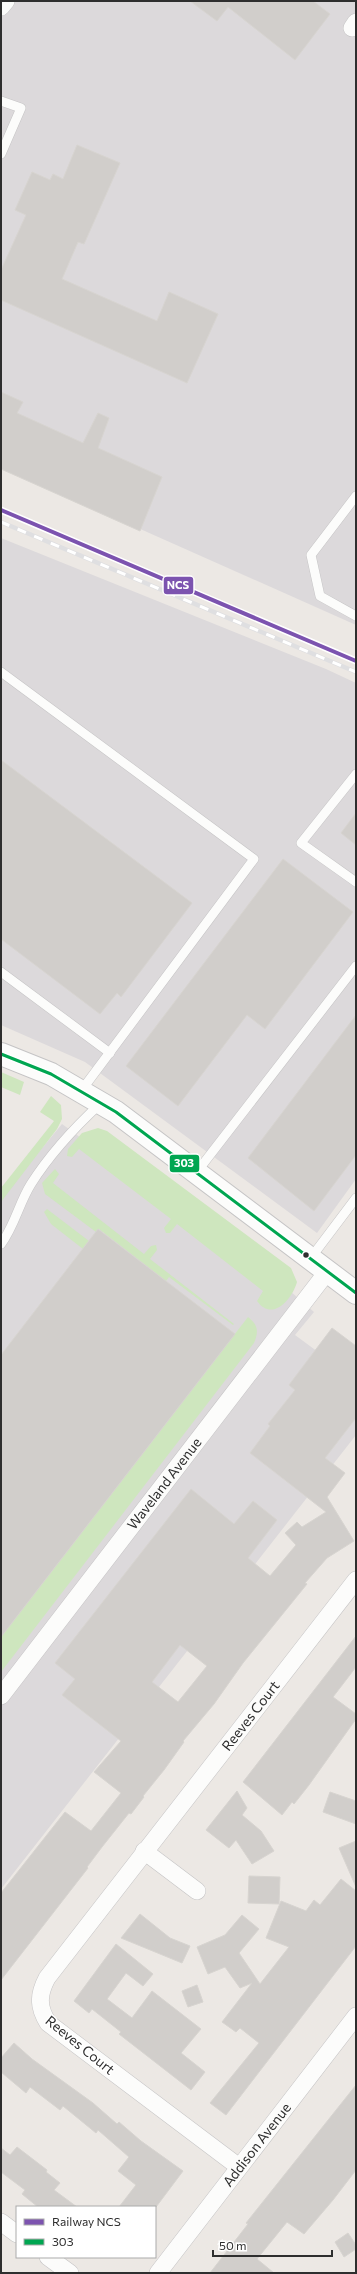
<svg xmlns="http://www.w3.org/2000/svg" width="357" height="2274" viewBox="0 0 357 2274" font-family="Commissioner,sans-serif">
<style>
.industrial{fill:#dcd9db}
.green{fill:#cee6be}
.building{fill:#d1cecb;stroke:#d7d4d0;fill-rule:evenodd}
.lines{fill:none;stroke-linecap:round;stroke-linejoin:round}
.lane-casing{stroke:#c5c4c5;stroke-width:10}
.street-casing{stroke:#c5c4c5;stroke-width:18}
.secondary-casing{stroke:#c5c4c5;stroke-width:24}
.lane{stroke:#fcfcfb;stroke-width:9}
.street{stroke:#fcfcfb;stroke-width:17}
.secondary{stroke:#fcfcfb;stroke-width:22}
.rail-casing{stroke:#dfdfe1;stroke-width:4.5}
.rail{stroke:#fff;stroke-width:3;stroke-dasharray:9;stroke-linecap:butt}
.bus-1-casing{stroke:#fff;stroke-width:6}
.bus-1{stroke:#00a651;stroke-width:3}
.rail-1-casing{stroke:#fff;stroke-width:7}
.rail-1{stroke:#7c53af;stroke-width:4}
.bus-dot{fill:#2e2e2e;stroke:#fff;stroke-width:1.5}
.labels{text-anchor:middle;stroke-width:3;stroke-linejoin:round;paint-order:stroke}
.street-label{font-size:14px;fill:#2e2e2e;stroke:#fff}
.line-badge{stroke:#fff;stroke-width:1.5}
.badge-label{font-size:11px;text-anchor:middle;font-weight:bold;fill:#fff}
</style>
<rect width="100%" height="100%" fill="#ece8e4"/>
<!-- industrial -->
<g class="industrial">
<polygon points="1,1 356,1 356,625 1,467"/>
<polygon points="1,538 326,669 356,683 356,1179 317,1233 85,1062 1,1025"/>
<polygon points="62,1124 290,1291 314,1312 295,1335 356,1380 356,1435 1,1889 1,1198"/>
</g>
<!-- green -->
<g class="green">
<polygon points="1,1072 24,1082 20,1095 1,1087"/>
<polygon points="51,1096 61,1105 62,1119 57,1129 1,1202 1,1188 54,1121 40,1112"/>
<path d="M98 1128 107 1131 291 1268 297 1282C292 1300 272 1322 257 1301L263 1291 177 1224 170 1233H166L164 1228 171 1219 79 1149 72 1157 67 1156 68 1149 82 1133Z"/>
<polygon points="55,1169 59,1174 53,1183 144,1254 151,1246 156,1245 157,1250 150,1259 234,1324 233,1325 169,1277 166,1281 99,1229 96,1232 45,1194 42,1183"/>
<polygon points="47,1209 89,1241 83,1249 51,1224 44,1212"/>
<path d="M248 1317C258 1325 259 1331 254 1343L1 1672V1637Z"/>
</g>
<!-- building -->
<g class="building">
<polygon points="190,1 313,1 330,14 295,60 228,7 217,21"/>
<polygon points="77,145 120,163 84,244 78,242 62,279 157,321 169,292 218,314 187,383 1,300 1,270 26,215 15,210 32,172 50,180 53,174 63,179"/>
<polygon points="1,392 23,402 17,413 83,443 98,413 109,418 98,448 162,477 140,531 1,469"/>
<polygon points="1,760 192,903 121,997 117,993 100,1014 1,939"/>
<polygon points="356,813 356,845 341,833"/>
<polygon points="283,859 353,912 265,1029 247,1015 178,1106 126,1066"/>
<polygon points="356,1015 356,1155 314,1211 248,1158"/>
<polygon points="98,1229 235,1334 1,1637 1,1355"/>
<path d="M332 1328 356 1346V1418L325 1458 345 1473 327 1497 354 1541 327 1558 305 1583 307 1584 243 1663 214 1704 183 1741 184 1742 164 1770 143 1796 144 1797 131 1814 129 1813 102 1847 87 1867 88 1868 1 1980V1893L65 1812 91 1831 121 1793 94 1772 121 1741 62 1695 75 1679 55 1663 191 1489 234 1524 253 1501 277 1520 248 1558 270 1576 296 1545 285 1533 297 1522 302 1527 326 1512 250 1453 270 1426 268 1424 295 1390 289 1385ZM180 1645 207 1666 178 1702 152 1682Z"/>
<polygon points="356,1636 356,1667 333,1697 356,1714 356,1719 309,1785 294,1804 292,1802 282,1815 243,1782"/>
<polygon points="237,1791 247,1808 242,1815 261,1831 274,1851 252,1864 236,1840 229,1848 206,1830"/>
<polygon points="330,1792 356,1801 356,1824 323,1812"/>
<polygon points="356,1841 356,1887 339,1848"/>
<polygon points="249,1876 280,1877 279,1904 248,1903"/>
<polygon points="341,1879 356,1891 356,1946 226,2115 210,2103 259,2043 240,2028 236,2032 222,2022 252,1983 240,1988 225,1967 208,1974 197,1947 225,1935 242,1915 259,1929 239,1953 260,1984 289,1947 266,1938 281,1901 306,1911 314,1900 320,1905"/>
<polygon points="140,1914 170,1938 190,1946 182,1963 121,1938"/>
<polygon points="116,1944 153,1974 143,1986 126,1973 107,1999 132,2018 152,1991 201,2029 181,2053 205,2072 191,2090 119,2034 121,2032 92,2009 89,2013 74,2001"/>
<polygon points="197,1985 203,2002 188,2007 182,1991"/>
<polygon points="14,2043 32,2059 93,2103 117,2124 119,2122 141,2141 183,2171 156,2207 119,2207 136,2185 118,2171 129,2157 98,2130 96,2133 63,2106 60,2110 30,2087 26,2093 1,2072 1,2058"/>
<polygon points="356,2085 356,2170 333,2200 304,2234 287,2222 257,2259 274,2273 210,2273 248,2224 246,2223"/>
<polygon points="17,2147 47,2170 46,2172 60,2183 54,2190 77,2207 38,2207 22,2194 25,2190 1,2172 1,2148 10,2155"/>
<polygon points="348,2233 356,2245 356,2249 344,2257 335,2242"/>
</g>
<g class="lines">
<!-- lane casing -->
<g class="lane-casing">
<g id="lane">
<polyline points="1,101 21,108 1,154"/>
<polyline points="356,496 311,555 320,596 356,616"/>
<polyline points="1,672 254,859 81,1091"/>
<polyline points="356,774 301,843 356,882"/>
<polyline points="1,972 110,1053"/>
<polyline points="196,1173 356,966"/>
<path d="M1 1244C15 1225 19 1203 31 1184 50 1154 75 1127 101 1103"/>
<polyline points="310,1259 356,1198"/>
</g>
</g>
<!-- street casing -->
<g class="street-casing">
<g id="street">
<polyline points="1,7 6,1"/>
<polyline points="352,28 356,22"/>
<path id="s1" d="M1 1696 327 1272"/>
<polyline points="144,1851 197,1891"/>
<path id="s2" d="M239 2167 48 2023C38 2007 38 1995 47 1978L356 1580"/>
<polyline points="1,2222 17,2234"/>
<polyline points="48,2257 70,2273"/>
<path id="s3" d="M158 2273 356 2016"/>
</g>
</g>
<!-- secondary casing -->
<g class="secondary-casing">
<polyline id="secondary" points="1,1054 51,1074 116,1112 356,1293"/>
</g>
<!-- lane -->
<use href="#lane" class="lane"/>
<!-- street -->
<use href="#street" class="street"/>
<!-- secondary -->
<use href="#secondary" class="secondary"/>
<!-- rail casing -->
<g class="rail-casing">
<polyline id="rail" points="1,522 356,672"/>
</g>
<!-- rail -->
<use href="#rail" class="rail"/>
<!-- bus-1 casing -->
<g class="bus-1-casing">
<polyline id="bus-1" points="1,1054 51,1074 116,1112 356,1293"/>
</g>
<!-- bus-1 -->
<use href="#bus-1" class="bus-1"/>
<!-- rail-1 casing -->
<g class="rail-1-casing">
<polyline id="rail-1" points="1,510 356,661"/>
</g>
<!-- rail-1 -->
<use href="#rail-1" class="rail-1"/>
</g>
<!-- markers -->
<circle class="bus-dot" cx="306" cy="1255" r="3.5"/>
<g class="labels">
<!-- street labels -->
<g class="street-label">
<text dy="5" stroke="none"><textPath href="#s1" startOffset="268">Waveland Avenue</textPath></text>
<text dy="5" stroke="none"><textPath href="#s2" startOffset="619">Reeves Court</textPath></text>
<text transform="translate(80 2045) rotate(39)" y="5">Reeves Court</text>
<text dy="5" stroke="none"><textPath href="#s3" startOffset="162">Addison Avenue</textPath></text>
</g>
</g>
<g class="line-badge">
<rect x="163" y="576" width="31" height="19" rx="4" fill="#7c53af"/>
<rect x="169" y="1154" width="31" height="19" rx="4" fill="#00a651"/>
</g>
<g class="badge-label">
<text x="178" y="589">NCS</text>
<text x="184" y="1167">303</text>
</g>
<!-- border -->
<rect width="357" height="2274" fill="none" stroke="#2e2e2e" stroke-width="4"/>
<!-- legend -->
<rect x="16" y="2206" width="140" height="52" fill="#ffffff" stroke="#ababab"/>
<rect x="24" y="2219" width="20" height="6" fill="#7c53af" stroke="#ababab"/>
<text x="52" y="2226" font-size="12" fill="#2e2e2e">Railway NCS</text>
<rect x="24" y="2239" width="20" height="6" fill="#00a651" stroke="#ababab"/>
<text x="52" y="2246" font-size="12" fill="#2e2e2e">303</text>
<!-- scale -->
<path d="M213 2250v6h119v-6" fill="none" stroke="#2e2e2e" stroke-width="2"/>
<text x="219" y="2250" font-size="12" fill="#2e2e2e" stroke="#ffffff" stroke-width="3" paint-order="stroke">50 m</text>
</svg>
